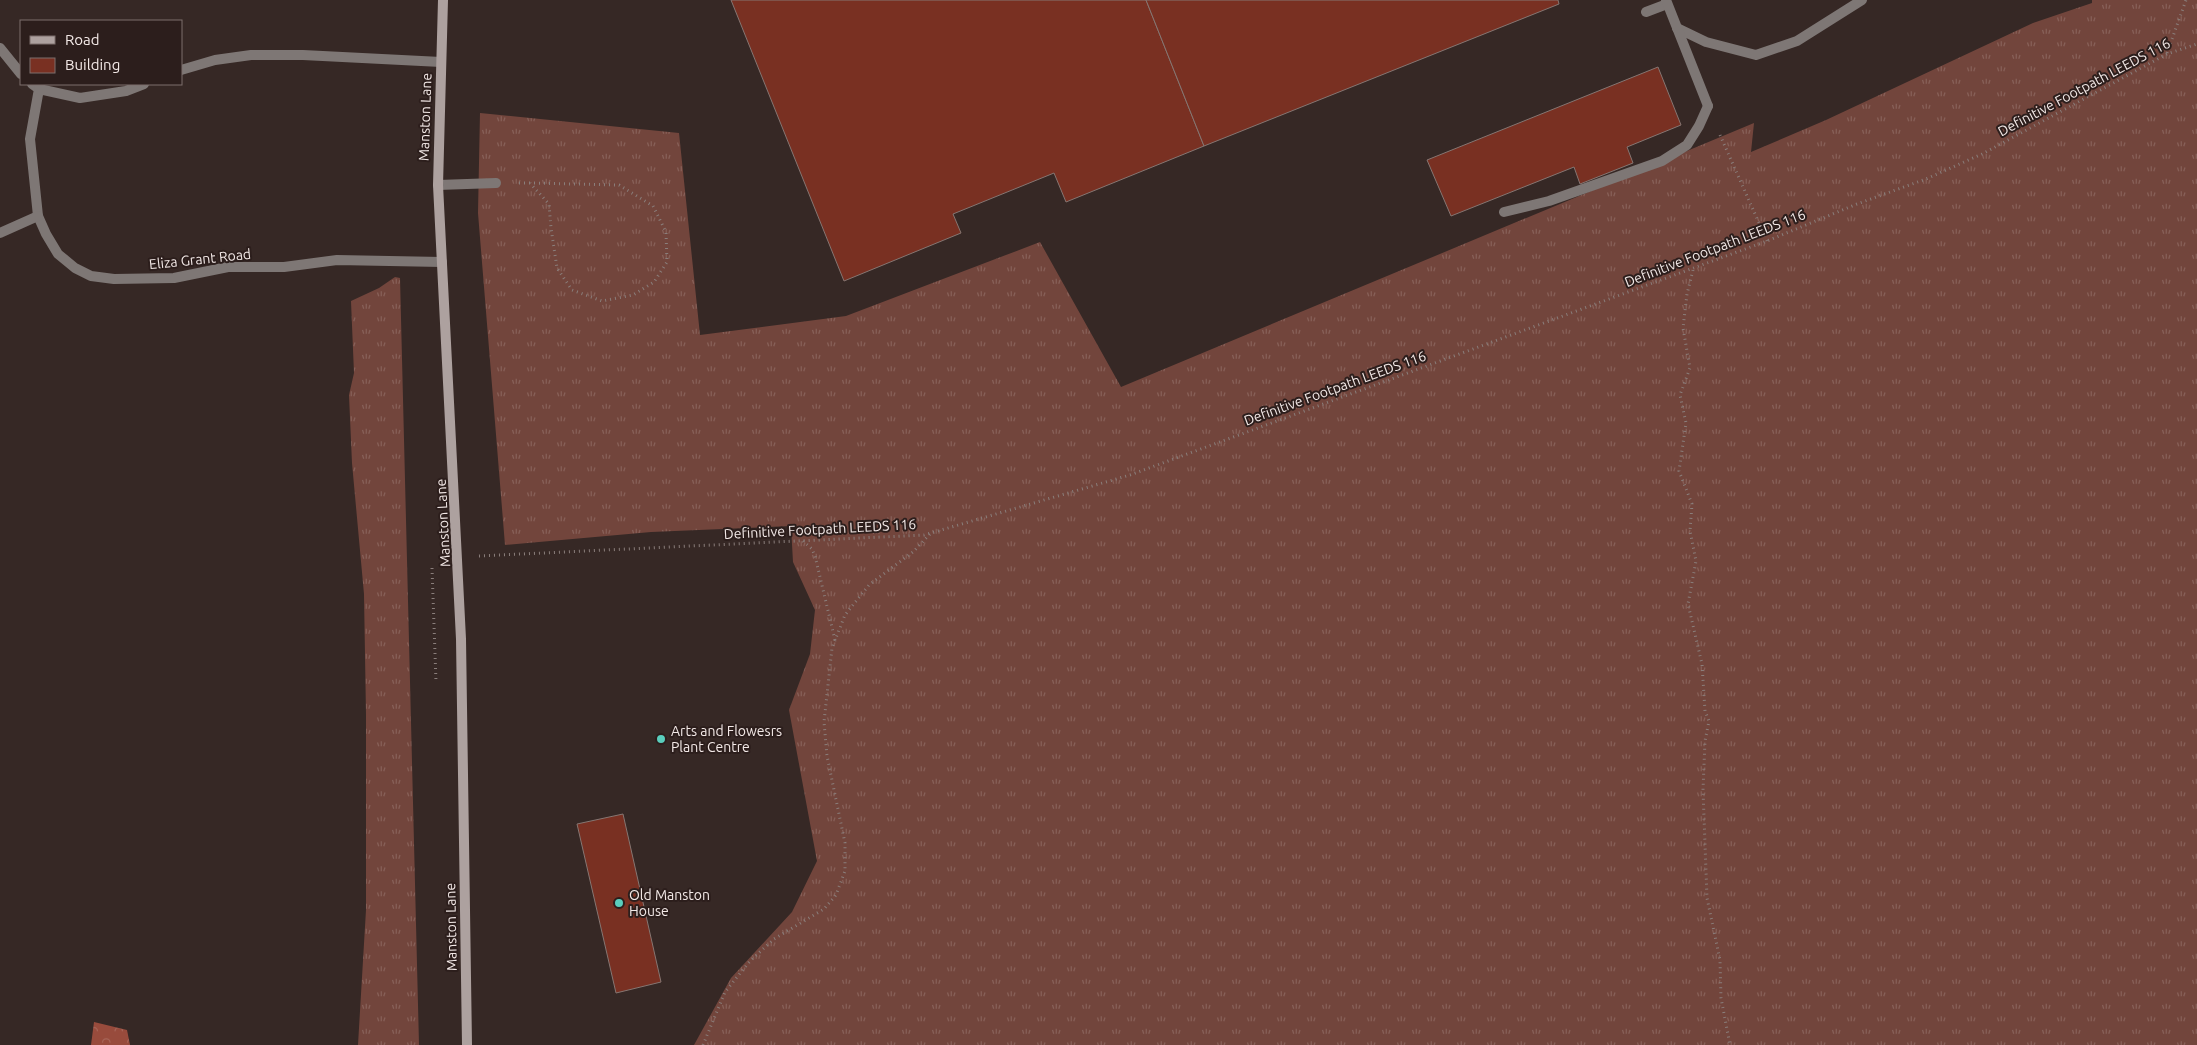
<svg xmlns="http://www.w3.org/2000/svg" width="2197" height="1045" viewBox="0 0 2197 1045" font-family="Ubuntu,sans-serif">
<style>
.grass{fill:url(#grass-tufts)}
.forest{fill:url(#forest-crowns)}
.building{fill:#793022;stroke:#867672}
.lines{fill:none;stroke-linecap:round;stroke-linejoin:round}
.path{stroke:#8a7e7b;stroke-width:3;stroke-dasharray:1 4;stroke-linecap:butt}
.lane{stroke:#7e7775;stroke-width:10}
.street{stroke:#7e7775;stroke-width:10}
.secondary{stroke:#ada19f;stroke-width:10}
.poi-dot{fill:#5acebd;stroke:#2c1e1c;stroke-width:2}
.labels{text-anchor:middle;stroke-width:4;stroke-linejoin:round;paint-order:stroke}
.street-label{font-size:14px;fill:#f3e9e7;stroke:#2c1e1c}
.poi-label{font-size:14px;fill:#f3e9e7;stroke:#2c1e1c;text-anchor:start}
</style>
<defs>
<pattern id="grass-tufts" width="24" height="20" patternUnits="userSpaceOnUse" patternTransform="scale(1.25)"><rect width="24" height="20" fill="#72453c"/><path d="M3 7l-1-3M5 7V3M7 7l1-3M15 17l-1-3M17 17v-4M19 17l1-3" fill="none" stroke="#876058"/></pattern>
<pattern id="forest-crowns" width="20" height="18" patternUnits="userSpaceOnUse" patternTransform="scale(1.25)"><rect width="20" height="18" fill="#984b3c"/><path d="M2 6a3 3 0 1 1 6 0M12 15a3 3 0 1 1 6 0" fill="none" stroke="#a76558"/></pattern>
</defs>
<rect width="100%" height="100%" fill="#362825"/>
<!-- grass -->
<g class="grass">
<polygon points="2092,0 2197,0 2197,1045 694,1045 731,978 792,912 817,861 789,710 810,654 815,610 793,562 791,526 651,532 505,545 478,213 480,113 679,133 700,335 846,316 1040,242 1121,387 1754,123 1751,152 1826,120 2033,23 2092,3"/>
<polygon points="395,277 400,278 419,1045 358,1045 366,910 366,715 364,594 352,463 349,395 354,373 351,301 379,288"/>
</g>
<!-- forest -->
<polygon class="forest" points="94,1022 127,1030 130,1045 91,1045"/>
<!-- building -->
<g class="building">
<polygon points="731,0 1146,0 1204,146 1066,202 1054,173 953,214 961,233 844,281"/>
<polygon points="1146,0 1558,0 1559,4 1204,146"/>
<polygon points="1658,67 1681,125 1627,147 1633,163 1580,184 1574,167 1451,216 1427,160"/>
<polygon points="623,814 661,982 616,993 577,824"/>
</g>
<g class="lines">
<!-- path -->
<g class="path">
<polyline points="2167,53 2186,0"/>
<polyline points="1720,135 1767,241"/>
<polyline points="519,183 530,183 619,185 653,206 666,232 667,262 654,282 633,295 602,301 572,290 557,268 551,228 549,204 530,183"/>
<polyline points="1693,270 1687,294 1683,328 1690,368 1680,395 1686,423 1679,471 1692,504 1690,531 1696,561 1688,604 1702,664 1705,711 1709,721 1705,741 1703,790 1707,898 1720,960 1721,998 1730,1045"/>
<polyline points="803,541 812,549 815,556 835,640"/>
<polyline points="479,556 924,535 1130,475 1767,241 1857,204 1926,179 1982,154 2167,54 2197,44"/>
<polyline points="432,568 436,682"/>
<polyline points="703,1045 725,992 750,961 774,939 824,909 836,895 845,871 845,843 827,756 824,722 832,648 845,615 869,585 913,552 930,534"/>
</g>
<!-- lane -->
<g class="lane">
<polyline points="1646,12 1667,4"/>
<polyline points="1677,28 1706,42 1756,55 1797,41 1862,0"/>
<polyline points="438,185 496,183"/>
<polyline points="1504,212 1549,201 1662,161 1687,145 1699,126 1708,106"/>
</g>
<!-- street -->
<g class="street">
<polyline points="1666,0 1708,106"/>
<polyline points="0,48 21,74"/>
<polyline points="181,70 215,60 251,55 303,55 441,62"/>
<polyline points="32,84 39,89 30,139 38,216 46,234 58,254 75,268 91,276 114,279 174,278 228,267 284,267 337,260 442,262"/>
<polyline points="39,89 80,98 126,91 144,84"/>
<polyline points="0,233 38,216"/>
</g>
<!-- secondary -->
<polyline class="secondary" points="443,0 438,185 461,639 467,1045"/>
</g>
<!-- markers -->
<g class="poi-dot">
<circle cx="661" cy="739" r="5"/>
<circle cx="619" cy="903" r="5"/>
</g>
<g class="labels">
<!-- street labels -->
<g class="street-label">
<text transform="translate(2084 87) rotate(-28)" y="5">Definitive Footpath LEEDS 116</text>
<text transform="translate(425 117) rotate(-88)" y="5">Manston Lane</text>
<text transform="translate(1715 248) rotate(-21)" y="5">Definitive Footpath LEEDS 116</text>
<text transform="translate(200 259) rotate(-6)" y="5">Eliza Grant Road</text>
<text transform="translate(1335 388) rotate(-20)" y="5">Definitive Footpath LEEDS 116</text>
<text transform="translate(443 523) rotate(-93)" y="5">Manston Lane</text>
<text transform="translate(820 529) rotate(-3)" y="5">Definitive Footpath LEEDS 116</text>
<text transform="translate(451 927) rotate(-91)" y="5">Manston Lane</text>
</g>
<!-- poi labels -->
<g class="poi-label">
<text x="671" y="736">Arts and Flowesrs<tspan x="671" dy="16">Plant Centre</tspan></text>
<text x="629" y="900">Old Manston<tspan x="629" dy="16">House</tspan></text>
</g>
</g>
<!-- legend -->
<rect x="20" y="20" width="162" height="65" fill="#2c1e1c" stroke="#7c6f6d"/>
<rect x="30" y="36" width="25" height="8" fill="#ada19f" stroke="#7c6f6d"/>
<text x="65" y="45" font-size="15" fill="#f3e9e7">Road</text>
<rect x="30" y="58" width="25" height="15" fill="#793022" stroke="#7c6f6d"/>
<text x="65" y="70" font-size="15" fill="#f3e9e7">Building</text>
</svg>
